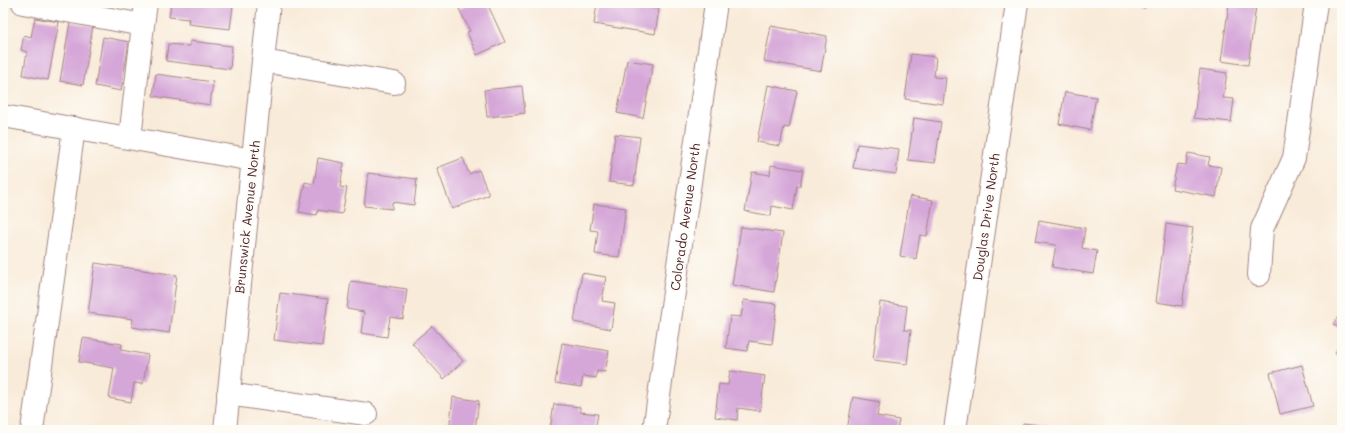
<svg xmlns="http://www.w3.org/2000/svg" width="1345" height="433" viewBox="0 0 1345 433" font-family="Mali,sans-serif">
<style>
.building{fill:#d5a6d8}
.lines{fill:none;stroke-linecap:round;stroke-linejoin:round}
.minor-casing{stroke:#a28582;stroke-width:24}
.minor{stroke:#fff;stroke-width:22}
.labels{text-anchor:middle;stroke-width:4;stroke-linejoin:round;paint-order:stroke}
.street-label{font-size:13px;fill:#4a1f2b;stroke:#fdfcf7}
</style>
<rect width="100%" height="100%" fill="#fdfcf7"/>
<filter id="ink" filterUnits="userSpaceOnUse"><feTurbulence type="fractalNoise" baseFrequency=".025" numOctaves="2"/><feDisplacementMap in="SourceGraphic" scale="8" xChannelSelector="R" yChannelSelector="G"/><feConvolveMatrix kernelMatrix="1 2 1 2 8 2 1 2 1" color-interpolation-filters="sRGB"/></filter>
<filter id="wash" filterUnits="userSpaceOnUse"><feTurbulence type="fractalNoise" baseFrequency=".012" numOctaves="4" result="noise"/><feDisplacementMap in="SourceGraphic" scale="16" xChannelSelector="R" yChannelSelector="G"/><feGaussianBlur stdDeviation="0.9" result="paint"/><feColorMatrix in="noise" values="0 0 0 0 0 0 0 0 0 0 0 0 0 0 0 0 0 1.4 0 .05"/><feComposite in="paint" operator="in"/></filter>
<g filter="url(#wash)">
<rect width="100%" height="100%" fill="#f9ebd9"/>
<g id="blocks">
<!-- building -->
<g class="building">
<polygon points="171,3 206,3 233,6 230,29 188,24 189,19 169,17"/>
<polygon points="472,3 487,3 505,42 477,55 467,32 470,31 459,9"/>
<polygon points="597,3 623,3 659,9 655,34 594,24"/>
<polygon points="1118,3 1146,3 1145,8"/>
<polygon points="1229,3 1256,6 1248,65 1221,61"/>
<polygon points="35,18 59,22 48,80 23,75 27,52 21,50 24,35 31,37"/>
<polygon points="70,22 93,26 83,85 60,81"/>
<polygon points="771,26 827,36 821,71 764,61"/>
<polygon points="103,37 129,42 121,91 95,86"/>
<polygon points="190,41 232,46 230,69 166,61 168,44 190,46"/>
<polygon points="911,54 936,57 934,77 946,78 943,104 905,99"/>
<polygon points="627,60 653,64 643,118 617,113"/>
<polygon points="1200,69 1227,73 1223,98 1234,99 1231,122 1194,118"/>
<polygon points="156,74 213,82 210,105 153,96"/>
<polygon points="768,85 797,91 789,128 784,127 780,146 757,142"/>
<polygon points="522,86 525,113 487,117 484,90"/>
<polygon points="1065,92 1096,97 1090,130 1059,124"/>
<polygon points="914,118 941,122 935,163 908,160"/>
<polygon points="615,134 640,137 634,185 609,182"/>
<polygon points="857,144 899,149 896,174 853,168"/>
<polygon points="1188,153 1210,157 1208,165 1221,167 1216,197 1172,189 1177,164 1186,165"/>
<polygon points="318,158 344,163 340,187 347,188 342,214 318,210 317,215 299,212 305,182 314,184"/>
<polygon points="463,158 469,174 479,170 489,195 452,209 437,168"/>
<polygon points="771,165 803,170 800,186 797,186 793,210 772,206 771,216 745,211 752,172 770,175"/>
<polygon points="368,173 417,179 414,205 392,202 392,209 364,206"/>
<polygon points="910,196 933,200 927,236 920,235 916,259 900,256"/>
<polygon points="594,204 626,208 619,257 595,254 598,231 590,230"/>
<polygon points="1039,220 1085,228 1082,248 1097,251 1093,274 1052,267 1056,245 1035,242"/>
<polygon points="1166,224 1193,228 1182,306 1156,302"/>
<polygon points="741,227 783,233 774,292 732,285"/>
<polygon points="95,263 177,275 169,333 132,327 133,319 88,313"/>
<polygon points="582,273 606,277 602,301 615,303 611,329 574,322"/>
<polygon points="351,281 407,289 403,319 390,317 387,337 361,333 364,312 347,309"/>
<polygon points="280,293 328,299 322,346 274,340"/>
<polygon points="744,300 777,304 772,344 749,341 747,351 726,348 730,316 741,317"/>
<polygon points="880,302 907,306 904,330 911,330 907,364 873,360"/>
<polygon points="1342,311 1342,330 1333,324"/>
<polygon points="432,326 463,361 444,379 412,343"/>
<polygon points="83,338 122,344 121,350 148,355 143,384 134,383 131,402 109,398 114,368 79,362"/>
<polygon points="1342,342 1342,358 1335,353"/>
<polygon points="562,343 609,351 605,372 597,371 596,378 583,376 581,387 555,383"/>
<polygon points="1302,365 1313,406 1280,414 1270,373"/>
<polygon points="730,371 765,376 760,411 738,408 737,420 715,417 719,384 728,385"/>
<polygon points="453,397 479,401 475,430 449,430"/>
<polygon points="853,397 880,402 877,416 899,420 897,430 847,430"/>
<polygon points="554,404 580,407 580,412 598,414 595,430 550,430"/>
<polygon points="1023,423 1048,426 1047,430 1022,430"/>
</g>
</g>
</g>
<g filter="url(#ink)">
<use href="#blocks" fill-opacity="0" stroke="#a28582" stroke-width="1"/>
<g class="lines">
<!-- minor casing -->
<g class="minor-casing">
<g id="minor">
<polyline points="23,3 143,25 130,138"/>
<polyline points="143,25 146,3"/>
<polyline points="263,61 394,83"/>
<polyline points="3,116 253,160"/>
<polyline points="1259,275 1262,229 1294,158 1316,3"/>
<polyline points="228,394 366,414"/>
<polyline points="32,430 74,128"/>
<polyline points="225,430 269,3"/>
<polyline points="654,430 716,3"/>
<polyline points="955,430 1017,3"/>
</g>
</g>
<!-- minor -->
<use href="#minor" class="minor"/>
</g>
</g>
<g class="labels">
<!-- street labels -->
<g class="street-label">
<text transform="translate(247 217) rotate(-84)" y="5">Brunswick Avenue North</text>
<text transform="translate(685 217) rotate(-82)" y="5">Colorado Avenue North</text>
<text transform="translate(986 217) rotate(-82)" y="5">Douglas Drive North</text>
</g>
</g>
<!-- margin -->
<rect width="1345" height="433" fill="none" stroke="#fdfcf7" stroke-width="16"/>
</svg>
